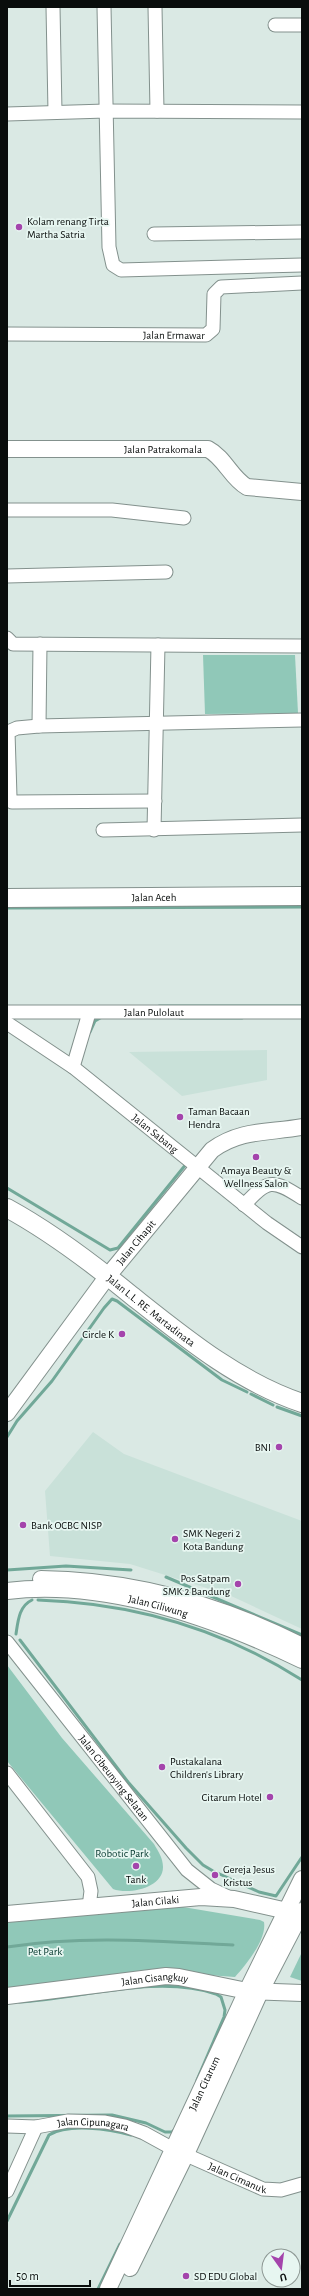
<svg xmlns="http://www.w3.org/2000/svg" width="309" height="2296" viewBox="0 0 309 2296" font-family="'Alegreya Sans',sans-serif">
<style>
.built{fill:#c9e1d9}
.green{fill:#90c8b8}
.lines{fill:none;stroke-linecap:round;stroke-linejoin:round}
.stream{stroke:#71a898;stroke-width:3}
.minor-casing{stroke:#83918d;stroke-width:15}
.tertiary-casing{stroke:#83918d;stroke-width:18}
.secondary-casing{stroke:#83918d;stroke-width:20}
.minor{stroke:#fff;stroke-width:13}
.tertiary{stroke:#fff;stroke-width:16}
.secondary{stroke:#fff;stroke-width:18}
.poi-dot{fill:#a444ac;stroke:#e7f6f1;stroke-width:1.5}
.labels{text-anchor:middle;stroke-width:3.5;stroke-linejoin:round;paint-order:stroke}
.poi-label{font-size:11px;fill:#090d0c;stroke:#e7f6f1;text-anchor:start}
.street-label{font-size:11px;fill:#090d0c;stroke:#e7f6f1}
.park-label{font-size:11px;fill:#02362c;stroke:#e7f6f1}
</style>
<rect width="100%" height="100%" fill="#dae9e4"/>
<!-- built -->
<g class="built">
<polygon points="267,1050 267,1080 182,1096 129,1052"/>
<polygon points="93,1432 124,1454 302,1521 302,1629 229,1595 130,1564 50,1556 45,1491"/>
</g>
<!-- green -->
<g class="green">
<polygon points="203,655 295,655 298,713 205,714"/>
<path d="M7 1665 62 1738 154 1844C158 1851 163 1858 163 1867 163 1888 129 1895 113 1889L7 1761Z"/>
<path d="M177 1906 260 1920 264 1922C267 1939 246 1965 235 1977L167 1972 7 1991V1917Z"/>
<polygon points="302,1952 302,1981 290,1977"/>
</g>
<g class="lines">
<!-- stream -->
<g class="stream">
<polyline points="7,908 302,907"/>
<polyline points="159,1006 301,1006"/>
<polyline points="180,1018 242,1018"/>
<polyline points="90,1032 95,1021 102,1017"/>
<polyline points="7,1188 110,1250 118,1248 187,1163"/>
<polyline points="251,1394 273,1405"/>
<polyline points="277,1407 302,1416"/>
<polyline points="7,1437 17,1421 52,1381 104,1308 112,1299 117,1301 222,1380 247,1392"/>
<polyline points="7,1570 66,1566 131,1570"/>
<polyline points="166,1577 302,1635"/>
<path d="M38 1600C132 1603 222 1629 302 1680"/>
<path d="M16 1634C18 1621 19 1606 32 1600"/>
<polyline points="20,1640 128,1782 186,1848 203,1865 213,1871 259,1892 276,1896 302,1857"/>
<path d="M7 1947C82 1935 157 1941 233 1945"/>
<path d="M19 2002C79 1999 158 1974 216 1994L221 1997 225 2010 224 2017 197 2080"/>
<polyline points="7,2116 112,2115 146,2123 165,2132 172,2132 175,2129"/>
<path d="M7 2221 49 2135C68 2123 110 2129 131 2135"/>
<polyline points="98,2289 120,2244"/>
</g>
<!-- minor casing -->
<g class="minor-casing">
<g id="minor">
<polyline points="53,7 55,112"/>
<polyline points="104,7 109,247 113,265 121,270 302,265"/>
<polyline points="155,7 157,111"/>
<polyline points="275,25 302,25"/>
<polyline points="7,114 106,111 302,112"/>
<polyline points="154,234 302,232"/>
<path id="s1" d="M7 334 206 335 213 329 214 294 221 287 302 283"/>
<polyline points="7,510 112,510 184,518"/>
<polyline points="7,576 166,572"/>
<polyline points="7,638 13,644 302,646"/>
<polyline points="39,726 40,644"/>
<polyline points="155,801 12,802 10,797 8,732 17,728 39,726 302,720"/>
<polyline points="103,830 302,825"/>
<polyline points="154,830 158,645"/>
<path id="s2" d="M7 1012H302"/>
<path id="s3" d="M7 1023 73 1067 267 1223 302 1247"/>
<polyline points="73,1067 89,1013"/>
<path d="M244 1205C268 1180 271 1178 302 1198"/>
<path id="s4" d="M7 1642 187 1870 211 1889 228 1897"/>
<polyline points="7,1773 88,1877 91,1891 89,1907"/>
<path id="s5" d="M7 2126 36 2127 68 2121 105 2122 125 2126 144 2133 175 2150 263 2189 281 2190 302 2184"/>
<polyline points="7,2191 36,2127"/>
</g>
</g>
<!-- tertiary casing -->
<g class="tertiary-casing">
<g id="tertiary">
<path id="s6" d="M7 449H208C225 458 231 478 247 487L302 492"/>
<path id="s7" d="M7 1413 107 1277 212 1150C241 1129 269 1133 302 1127"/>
<path d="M41 1579C132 1580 221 1605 302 1646"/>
<path id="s8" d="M7 1591C105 1579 215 1618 302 1660"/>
<path id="s9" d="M7 1914 201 1897 234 1899 296 1913"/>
<path id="s10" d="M7 1996 166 1976 179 1977 247 1991 302 1993"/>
<polyline points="130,2268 186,2154 260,1992 302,1911"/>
<path id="s11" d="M108 2289 247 1991 302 1879"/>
</g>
</g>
<!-- secondary casing -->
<g class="secondary-casing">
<g id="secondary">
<path id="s12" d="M7 898 302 896"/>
<path id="s13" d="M7 1208C51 1232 92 1263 131 1295 184 1337 237 1381 302 1403"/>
</g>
</g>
<!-- minor -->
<use href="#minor" class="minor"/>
<!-- tertiary -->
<use href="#tertiary" class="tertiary"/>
<!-- secondary -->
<use href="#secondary" class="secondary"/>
</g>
<!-- markers -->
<g class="poi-dot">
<circle cx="19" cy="227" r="4"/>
<circle cx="180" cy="1117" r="4"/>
<circle cx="256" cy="1157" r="4"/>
<circle cx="122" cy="1334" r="4"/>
<circle cx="279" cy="1447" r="4"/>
<circle cx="23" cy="1525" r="4"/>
<circle cx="175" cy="1539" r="4"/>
<circle cx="238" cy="1584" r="4"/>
<circle cx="162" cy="1767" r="4"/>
<circle cx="270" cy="1797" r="4"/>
<circle cx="136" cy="1866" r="4"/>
<circle cx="215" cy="1875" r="4"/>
<circle cx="186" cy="2276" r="4"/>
</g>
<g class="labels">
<!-- poi labels -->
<g class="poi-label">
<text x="27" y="225">Kolam renang Tirta<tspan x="27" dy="13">Martha Satria</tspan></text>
<text x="188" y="1115">Taman Bacaan<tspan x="188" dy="13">Hendra</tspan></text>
<text x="256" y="1174" text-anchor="middle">Amaya Beauty &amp;<tspan x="256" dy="13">Wellness Salon</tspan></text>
<text x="114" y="1338" text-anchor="end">Circle K</text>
<text x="271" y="1451" text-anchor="end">BNI</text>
<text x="31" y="1529">Bank OCBC NISP</text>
<text x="183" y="1537">SMK Negeri 2<tspan x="183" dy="13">Kota Bandung</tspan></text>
<text x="230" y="1582" text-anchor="end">Pos Satpam<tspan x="230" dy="13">SMK 2 Bandung</tspan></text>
<text x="170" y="1765">Pustakalana<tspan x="170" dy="13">Children's Library</tspan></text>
<text x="262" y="1801" text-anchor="end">Citarum Hotel</text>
<text x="223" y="1873">Gereja Jesus<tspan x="223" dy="13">Kristus</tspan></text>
<text x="136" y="1883" text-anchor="middle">Tank</text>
<text x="194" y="2280">SD EDU Global</text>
</g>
<!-- street labels -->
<g class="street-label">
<text dy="4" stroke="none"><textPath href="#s1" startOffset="167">Jalan Ermawar</textPath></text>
<text dy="4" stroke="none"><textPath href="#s6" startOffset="156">Jalan Patrakomala</textPath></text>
<text dy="4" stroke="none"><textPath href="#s12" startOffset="147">Jalan Aceh</textPath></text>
<text dy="4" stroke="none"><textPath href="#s2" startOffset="147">Jalan Pulolaut</textPath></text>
<text dy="4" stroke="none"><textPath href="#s3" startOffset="185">Jalan Sabang</textPath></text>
<text dy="4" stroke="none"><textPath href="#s7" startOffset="214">Jalan Cihapit</textPath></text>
<text dy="4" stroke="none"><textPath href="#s13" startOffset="177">Jalan L.L. RE. Martadinata</textPath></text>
<text dy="4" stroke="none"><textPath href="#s8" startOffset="153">Jalan Ciliwung</textPath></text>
<text dy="4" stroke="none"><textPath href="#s4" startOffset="173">Jalan Cibeunying Selatan</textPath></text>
<text dy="4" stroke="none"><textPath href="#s9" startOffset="149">Jalan Cilaki</textPath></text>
<text dy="4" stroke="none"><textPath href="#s10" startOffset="149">Jalan Cisangkuy</textPath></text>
<text dy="4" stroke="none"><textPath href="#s11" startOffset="227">Jalan Citarum</textPath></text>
<text dy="4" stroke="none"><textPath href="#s5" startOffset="87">Jalan Cipunagara</textPath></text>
<text dy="4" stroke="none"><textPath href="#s5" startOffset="243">Jalan Cimanuk</textPath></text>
</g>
<!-- park labels -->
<g class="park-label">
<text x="122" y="1857">Robotic Park</text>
<text x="45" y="1955">Pet Park</text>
</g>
</g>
<!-- border -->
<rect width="309" height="2296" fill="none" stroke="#090d0c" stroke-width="16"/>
<!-- north arrow -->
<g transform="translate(281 2268) rotate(166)"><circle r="19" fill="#e7f6f1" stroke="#8e9995"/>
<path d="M0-3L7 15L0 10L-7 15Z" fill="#a444ac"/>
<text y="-6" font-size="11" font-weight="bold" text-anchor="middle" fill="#090d0c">U</text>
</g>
<!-- scale -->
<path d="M10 2280v6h80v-6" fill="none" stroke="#090d0c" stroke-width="2"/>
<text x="16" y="2280" font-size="12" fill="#090d0c" stroke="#e7f6f1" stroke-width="3" paint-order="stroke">50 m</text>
</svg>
